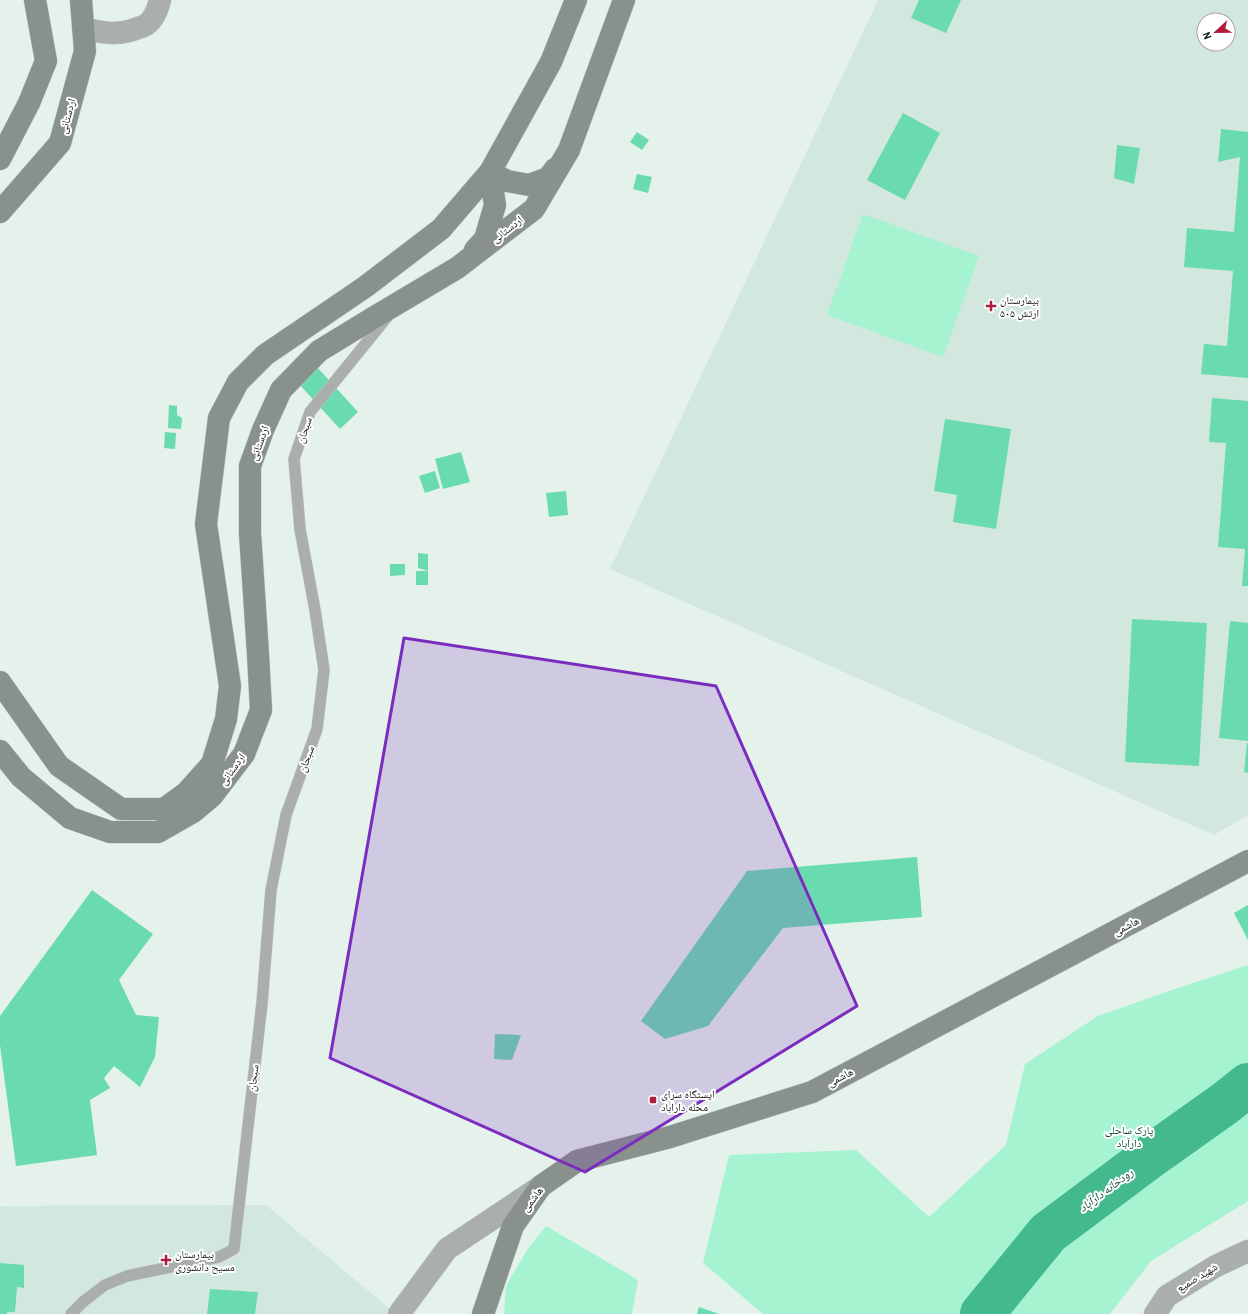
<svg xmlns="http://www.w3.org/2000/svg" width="1248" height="1314" viewBox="0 0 1248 1314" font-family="'Archivo Narrow','Noto Naskh Arabic',sans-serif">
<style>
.built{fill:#d2e8de;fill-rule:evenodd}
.green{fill:#a5f3d1}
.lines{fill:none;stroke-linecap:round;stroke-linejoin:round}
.river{stroke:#44b98e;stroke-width:44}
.building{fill:#69dbaf}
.service-casing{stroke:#bfcbc5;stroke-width:12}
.minor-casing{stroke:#bfcbc5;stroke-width:23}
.secondary-casing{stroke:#bfcbc5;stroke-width:23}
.service{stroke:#aaafad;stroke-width:11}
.minor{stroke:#aaafad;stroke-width:22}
.secondary{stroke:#89918d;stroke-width:22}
.marked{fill:#7b2cbf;fill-opacity:0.2;stroke:#7b2cbf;stroke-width:3;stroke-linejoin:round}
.poi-dot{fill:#af1c3d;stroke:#fff;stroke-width:1.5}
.labels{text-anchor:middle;stroke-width:4;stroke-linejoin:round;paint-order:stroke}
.street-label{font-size:11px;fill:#161b18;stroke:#fff}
.poi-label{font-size:11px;fill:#161b18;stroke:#fff;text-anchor:start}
.park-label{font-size:11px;fill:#073b2a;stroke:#fff}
.water-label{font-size:12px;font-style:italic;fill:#134433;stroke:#fff}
</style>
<rect width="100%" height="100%" fill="#e4f2eb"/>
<!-- built -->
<g class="built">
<path d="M878 0H1248V815L1214 835 610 569ZM1204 20H1228V44H1204Z"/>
<polygon points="266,1205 396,1314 0,1314 0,1206"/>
</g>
<!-- green -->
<g class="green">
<polygon points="863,214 979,256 943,357 827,315"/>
<polygon points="1248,965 1248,1201 1151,1261 1110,1314 763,1314 703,1263 729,1155 856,1150 929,1217 1006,1145 1025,1064 1098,1016 1172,990"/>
<polygon points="546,1226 638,1280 632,1314 504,1314 506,1286 527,1250"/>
</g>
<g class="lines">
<!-- river -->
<polyline class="river" points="982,1314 1048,1233 1155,1153 1224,1104 1248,1085"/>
</g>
<!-- building -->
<g class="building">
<polygon points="919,0 961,0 946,33 911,18"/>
<polygon points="903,113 940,133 905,200 867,180"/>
<polygon points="1221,129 1248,132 1248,378 1201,374 1204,344 1227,346 1233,271 1184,267 1187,228 1234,232 1240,157 1218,162"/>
<polygon points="637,132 649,140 642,150 630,142"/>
<polygon points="1117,145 1140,148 1134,184 1114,178"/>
<polygon points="637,174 652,177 648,193 633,189"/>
<polygon points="317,367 358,412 340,429 299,384"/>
<polygon points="1212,398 1248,401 1248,586 1242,586 1245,549 1218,547 1226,443 1209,442"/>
<polygon points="169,405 177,406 177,415 182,418 181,429 168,428"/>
<polygon points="945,419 1011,429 996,529 953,522 957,495 934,491"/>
<polygon points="165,432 176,433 175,449 164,448"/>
<polygon points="461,452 470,482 443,489 435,459"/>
<polygon points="435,471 440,488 425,493 419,476"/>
<polygon points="566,491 568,515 549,517 546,493"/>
<polygon points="418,553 428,554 428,571 418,568"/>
<polygon points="390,564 405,564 405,575 390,576"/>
<rect x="416" y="571" width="12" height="14"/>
<polygon points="1132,619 1207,623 1199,766 1125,762"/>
<polygon points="1230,621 1248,623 1248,741 1219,738"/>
<polygon points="1247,743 1248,743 1248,773 1244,772"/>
<polygon points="917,857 922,917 783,928 708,1026 665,1039 641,1021 747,871"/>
<polygon points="92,890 153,934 119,980 136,1015 159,1017 155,1057 140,1087 114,1066 104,1078 110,1088 90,1100 97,1155 16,1166 0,1045 0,1016"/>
<polygon points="1248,905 1248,940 1234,913"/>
<polygon points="495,1034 521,1035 512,1060 494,1059"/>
<polygon points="0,1263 24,1265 24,1288 17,1287 15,1312 7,1312 7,1314 0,1314"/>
<polygon points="210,1289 258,1292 255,1314 207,1314"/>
<polygon points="699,1307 719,1314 697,1314"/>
</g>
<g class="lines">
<!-- service casing -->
<g class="service-casing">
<polyline id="service" points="71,1314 84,1301 105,1285 127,1276 219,1257 234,1249 262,1003 271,890 286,815 317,729 324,670 315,610 300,529 294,459 310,412 388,316"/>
</g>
<!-- minor casing -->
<g class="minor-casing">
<g id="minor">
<path d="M83 28C102 33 119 36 138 28 141 27 145 26 147 24 154 19 158 8 160 0"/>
<polyline points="399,1314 447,1249 540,1187"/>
<polyline points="1155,1314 1167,1296 1216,1266 1248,1251"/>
</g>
</g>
<!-- secondary casing -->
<g class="secondary-casing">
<g id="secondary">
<polyline points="0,159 29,103 46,61 35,0"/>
<polyline points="0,212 60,143 85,51 81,0"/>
<polyline points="475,250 485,239 495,205 490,172 507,181 529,185 548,178 555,169"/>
<polyline points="0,682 59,766 121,809 164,809 186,793 212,764 226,719 230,686 206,524 219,418 238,382 265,355 365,287 441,229 490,172 551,62 576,0"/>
<polyline points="0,751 21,777 70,818 110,832 158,832 193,812 212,796 244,754 261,710 258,654 250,533 250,466 263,430 281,390 319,351 373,318 457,268 534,209 569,150 624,0"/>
<polyline points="483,1314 513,1226 541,1186 577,1161 670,1137 812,1092 1248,861"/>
</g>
</g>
<!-- service -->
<use href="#service" class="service"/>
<!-- minor -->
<use href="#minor" class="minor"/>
<!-- secondary -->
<use href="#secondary" class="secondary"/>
</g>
<!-- marked area -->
<path class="marked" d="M404 638 716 686 857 1006 585 1172 330 1058Z"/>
<!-- markers -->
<g class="poi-dot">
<path d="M989 300h4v4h4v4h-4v4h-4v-4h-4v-4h4z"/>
<rect x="649" y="1096" width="8" height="8" rx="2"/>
<path d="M164 1254h4v4h4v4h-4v4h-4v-4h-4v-4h4z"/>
</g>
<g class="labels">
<!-- street labels -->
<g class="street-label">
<text transform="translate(67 116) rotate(-75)" y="4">اردستانی</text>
<text transform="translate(507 229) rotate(-38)" y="4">اردستانی</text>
<text transform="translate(304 430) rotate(-71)" y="4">سبحان</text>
<text transform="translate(259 443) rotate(-70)" y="4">اردستانی</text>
<text transform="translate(306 759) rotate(-70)" y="4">سبحان</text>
<text transform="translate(232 769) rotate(-54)" y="4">اردستانی</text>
<text transform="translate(1126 926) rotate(-28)" y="4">هاشمی</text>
<text transform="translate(840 1077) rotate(-28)" y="4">هاشمی</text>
<text transform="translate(253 1078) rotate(-83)" y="4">سبحان</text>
<text transform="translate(532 1199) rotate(-53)" y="4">هاشمی</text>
<text transform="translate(1197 1277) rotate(-31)" y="4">شهید صمیع</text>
</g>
<!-- poi labels -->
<g class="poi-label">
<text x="1000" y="304">بیمارستان<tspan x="1000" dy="13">۵۰۵ ارتش</tspan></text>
<text x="661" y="1098">ایستگاه سرای<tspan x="661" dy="13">محله داراباد</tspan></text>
<text x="175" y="1258">بیمارستان<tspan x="175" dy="13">مسیح دانشوری</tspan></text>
</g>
<!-- park labels -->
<g class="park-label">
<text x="1129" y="1134">پارک ساحلی<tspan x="1129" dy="13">دارآباد</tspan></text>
</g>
<!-- water labels -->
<g class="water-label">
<text transform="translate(1106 1190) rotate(-37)" y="4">رودخانه دارآباد</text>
</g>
</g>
<!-- north arrow -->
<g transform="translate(1216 32) rotate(248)"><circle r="19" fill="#ffffff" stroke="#a2a4a3"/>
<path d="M0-3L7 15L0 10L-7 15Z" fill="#af1c3d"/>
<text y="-6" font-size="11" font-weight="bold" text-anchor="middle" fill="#161b18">N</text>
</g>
</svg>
